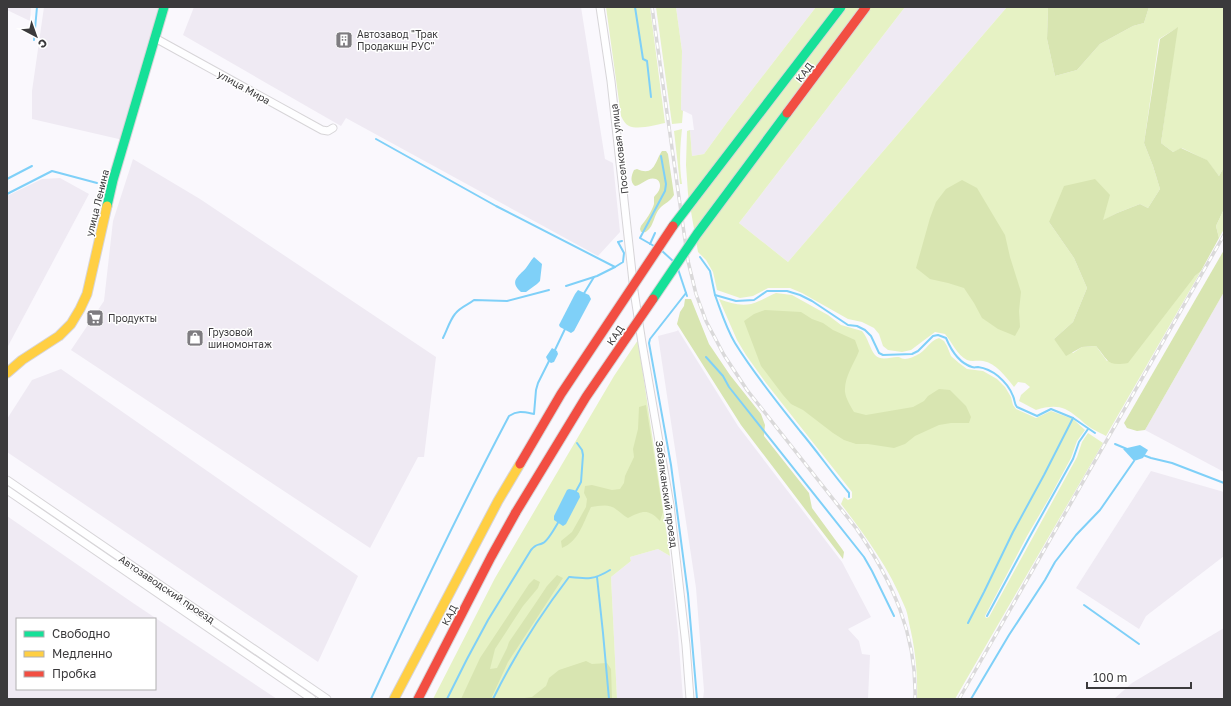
<svg xmlns="http://www.w3.org/2000/svg" width="1231" height="706" viewBox="0 0 1231 706" font-family="'Golos Text',sans-serif">
<style>
.built{fill:#efeaf3;fill-rule:evenodd}
.green{fill:#e6f2c4}
.forest{fill:#d8e5b1}
.water{fill:#7fd0f8}
.lines{fill:none;stroke-linecap:round;stroke-linejoin:round}
.stream{stroke:#7fd0f8;stroke-width:2}
.street-casing{stroke:#d7d5d8;stroke-width:9}
.fast-casing{stroke:#d7d5d8;stroke-width:11}
.slow-casing{stroke:#d7d5d8;stroke-width:11}
.jam-casing{stroke:#d7d5d8;stroke-width:11}
.street{stroke:#fefeff;stroke-width:7}
.fast{stroke:#16e098;stroke-width:9}
.slow{stroke:#ffcf43;stroke-width:9}
.jam{stroke:#f24e42;stroke-width:9}
.rail-casing{stroke:#dad9da;stroke-width:3.5}
.rail{stroke:#fff;stroke-width:2;stroke-dasharray:6;stroke-linecap:butt}
.fast-bridge-casing{stroke:#d7d5d8;stroke-width:11;stroke-linecap:butt}
.jam-bridge-casing{stroke:#d7d5d8;stroke-width:11;stroke-linecap:butt}
.fast-bridge{stroke:#16e098;stroke-width:9}
.jam-bridge{stroke:#f24e42;stroke-width:9}
.labels{text-anchor:middle;stroke-width:3;stroke-linejoin:round;paint-order:stroke}
.poi-label{font-size:10px;fill:#3b3a3c;stroke:#fff;text-anchor:start}
.street-label{font-size:10px;fill:#3b3a3c;stroke:#fff}
</style>
<rect width="100%" height="100%" fill="#faf8fd"/>
<!-- built -->
<g class="built">
<polygon points="7,7 31,7 30,21 7,10"/>
<polygon points="44,7 161,7 123,140 32,119 32,91"/>
<polygon points="194,7 581,7 605,159 613,163 620,232 598,256 346,118 341,126 183,35"/>
<polygon points="676,7 816,7 728,121 704,154 692,156 690,130 694,130 692,115 684,111 681,111 682,51"/>
<polygon points="905,7 1007,7 788,262 739,223"/>
<polygon points="133,159 200,199 436,357 424,457 418,457 370,548 71,350 104,301 113,221"/>
<polygon points="60,178 89,194 7,348 7,196 42,179"/>
<polygon points="1224,292 1224,472 1145,430"/>
<polygon points="678,330 738,426 842,562 871,617 848,629 859,641 862,654 870,655 868,699 703,699 704,691 696,588 658,336 677,331"/>
<polygon points="61,369 358,576 318,662 7,452 7,419 32,380"/>
<polygon points="1151,471 1224,492 1224,556 1146,616 1139,629 1076,588"/>
<path d="M7 516 133 603 277 699H7ZM17 619H155V689H17Z"/>
<polygon points="658,549 670,556 678,632 683,699 617,699 611,577 631,561 630,557"/>
<polygon points="1224,628 1224,699 1114,699 1132,683"/>
</g>
<!-- green -->
<g class="green">
<path d="M606 7H650L665 123C656 125 638 130 629 126 625 124 623 120 621 116Z"/>
<polygon points="656,7 676,7 682,51 681,110 683,111 682,123 672,124"/>
<path d="M816 7H905L739 223 788 262 1007 7H1048L1047 39 1055 76 1077 70 1100 44 1133 26 1144 23 1149 7H1224V167L1219 176 1206 160 1182 148 1173 152 1161 143 1177 28 1159 39 1144 143 1153 166 1160 189 1148 208 1140 204 1117 213 1102 221 1049 222 1074 258 1087 288 1073 322 1054 339 1073 353 1082 347 1096 346 1107 361 1195 276 1201 271 1106 436C1099 432 1091 429 1084 423 1082 421 1080 419 1077 417 1063 405 1053 405 1036 410L1019 401 1021 395 1030 387 1025 383 1018 382 1014 387C1006 377 996 363 983 361 977 360 972 362 967 360 957 355 952 342 945 334L935 332 911 350 902 352 888 350 883 346 879 334 874 328 862 322 848 319 802 293 790 288H768L753 296 740 298 717 290 713 272 706 260 698 252 688 194 686 165 687 131 690 130 692 156 704 154 728 121Z"/>
<path d="M682 129C680 147 679 165 682 184H680L674 131Z"/>
<polygon points="1224,209 1224,229 1219,238 1216,226"/>
<path d="M776 293 792 295 828 315 841 325 862 331C868 338 870 349 875 355 882 362 892 356 899 357 901 358 903 359 905 359 909 359 915 356 917 355 926 351 930 340 939 338L944 341 947 346 951 356 959 363 967 369 983 371 997 379 1005 387 1011 397 1013 405 1016 409 1036 418 1051 411 1073 419 1085 430 1077 441 1071 458 1051 495 1027 536 985 616 986 618 989 617 1077 457 1082 442 1088 433 1103 443 955 699H917C918 674 915 647 909 623 908 617 907 611 904 605 889 568 865 535 841 504L844 497 848 500 852 498V492L766 383 746 355 737 340 719 299C733 304 745 308 759 301 765 299 770 295 776 293Z"/>
<polygon points="638,340 670,556 658,549 630,557 631,561 611,577 617,699 433,699 495,578 614,376"/>
</g>
<!-- forest -->
<g class="forest">
<polygon points="1048,7 1149,7 1144,23 1133,26 1100,44 1077,70 1055,76 1047,39"/>
<path d="M1178 27 1161 143 1173 152 1181 148 1207 160 1219 176 1224 167V209L1216 226 1219 238 1201 271 1195 276 1128 363C1107 367 1108 360 1096 346L1082 347 1066 356 1054 339 1073 322 1087 288 1074 258 1049 222 1064 186 1095 179 1110 195 1103 220 1117 213 1140 204 1148 208 1160 189 1153 166 1144 143 1160 39Z"/>
<path d="M662 151H666L668 154 674 195C670 202 665 203 660 208 654 214 654 226 647 231 645 233 644 232 641 232L640 229 641 226C646 220 652 211 654 204 654 203 654 198 654 197 655 195 657 194 658 192 661 188 661 181 656 179 648 176 642 185 635 186 630 182 631 176 634 170L637 169C655 177 655 161 662 151Z"/>
<polygon points="962,180 977,188 1005,235 1010,257 1021,292 1019,311 1020,327 1015,336 998,329 982,318 974,303 964,288 948,283 930,279 916,268 930,218 936,202 946,189"/>
<polygon points="1224,250 1224,292 1145,430 1137,431 1127,428 1124,423"/>
<polygon points="685,299 691,299 709,344 730,375 761,414 765,425 764,436 809,493 812,508 842,549 844,552 843,559 741,425 677,324 680,312 684,306"/>
<path d="M765 310 801 312 812 319 823 323 833 330 855 340 859 351C854 364 844 377 845 392 846 399 851 407 854 412L866 415 913 407 924 401 928 396 939 389 950 390 966 406 971 417 969 423H951L939 425 915 436 905 444 894 448 868 444H856L844 440 833 433 803 410 791 404 783 395 761 366 744 321 754 314Z"/>
<path d="M646 405 663 512 660 521C648 508 642 511 628 518 623 515 621 513 617 510 609 503 600 506 591 507 583 523 579 541 562 548L561 541 572 532 586 507 587 499 584 493 585 486 592 485 612 490 620 489 624 483 625 476 634 457 633 449 638 429 639 407Z"/>
<polygon points="557,575 563,578 508,662 491,699 461,699 480,658 529,584 534,579 540,582 538,588 523,606 495,649 490,669 497,668 507,648 509,642 535,604 547,586"/>
<polygon points="586,661 592,664 607,663 611,669 612,699 517,699 532,697 546,686 549,678 559,670"/>
</g>
<!-- water -->
<g class="water">
<path d="M534 257 542 264 540 281 537 284 526 292H521C509 281 518 277 526 268 529 264 531 260 534 257Z"/>
<polygon points="578,290 589,295 591,299 574,331 571,333 560,327 559,325 575,294"/>
<polygon points="552,348 557,351 558,354 554,362 551,363 548,361 546,357"/>
<polygon points="1140,445 1148,450 1143,458 1134,461 1123,449"/>
<polygon points="569,489 574,490 579,493 580,497 566,524 563,526 554,520 554,516 567,490"/>
</g>
<g class="lines">
<!-- stream -->
<g class="stream">
<polyline points="635,7 643,59 647,61 651,97"/>
<polyline points="34,40 37,7"/>
<polyline points="376,139 496,206 615,267 597,276 566,286"/>
<polyline points="7,179 32,166"/>
<polyline points="7,194 52,171 97,183"/>
<polyline points="650,244 655,233"/>
<polyline points="654,246 640,238 665,191 666,184 661,156"/>
<polyline points="661,250 673,261"/>
<path d="M700 257 710 271 715 295 736 301 754 300 767 291H787L800 295 812 301 848 325 857 326 865 330 871 336 879 353 883 355 912 354 918 351 933 336 938 335 946 338C951 350 959 363 972 367 975 368 975 367 978 367 985 368 993 372 998 376 1004 381 1010 388 1013 396 1015 400 1014 404 1017 407L1037 416 1051 409 1073 418 1095 433"/>
<polyline points="615,267 623,262 624,253 618,242 622,241"/>
<polyline points="678,269 687,296"/>
<polyline points="686,293 650,339 649,343 671,465 688,594 697,699"/>
<polyline points="583,295 594,277"/>
<path d="M715 295C721 311 726 328 735 343 754 374 777 402 800 431 817 451 832 473 849 493V497"/>
<path d="M443 338C447 330 450 320 455 314 460 307 468 305 474 300L507 301 549 290"/>
<polyline points="554,352 565,329"/>
<polyline points="706,357 723,376 729,387 864,557 872,571 894,616"/>
<polyline points="1115,444 1127,449"/>
<polyline points="1143,455 1151,458 1172,463 1224,483"/>
<polyline points="575,493 581,482 583,455 582,450 577,443"/>
<polyline points="597,577 603,633 609,699"/>
<polyline points="1084,605 1139,644"/>
<polyline points="987,616 1029,538 1073,459 1079,442 1088,429"/>
<polyline points="968,623 984,592 1013,532 1044,475 1073,418"/>
<path d="M371 699C415 603 460 509 509 416 518 410 524 412 534 414L536 390 538 383 550 359"/>
<path d="M447 699 467 659 488 620 531 550C537 543 537 546 543 543 548 541 556 526 559 521"/>
<path d="M493 699C514 656 540 615 569 577 587 579 594 580 610 570"/>
<polyline points="971,699 1009,635 1045,580 1055,562 1076,535 1100,510 1134,461"/>
</g>
<!-- street casing -->
<g class="street-casing">
<g id="street">
<polyline points="600,7 611,81 634,291 642,343 670,505 686,645 690,699"/>
<polyline points="155,38 322,130 328,131 333,128"/>
<polyline points="7,480 327,699"/>
<polyline points="7,490 312,699"/>
</g>
</g>
<!-- fast casing -->
<g class="fast-casing">
<polyline id="fast" points="107,206 113,180 164,7"/>
</g>
<!-- slow casing -->
<g class="slow-casing">
<g id="slow">
<polyline points="7,373 22,360 59,336 71,324 80,309 87,294 107,206"/>
<polyline points="394,699 498,501 520,464"/>
</g>
</g>
<!-- jam casing -->
<g class="jam-casing">
<polyline id="jam" points="418,699 491,557 516,512"/>
</g>
<!-- street -->
<use href="#street" class="street"/>
<!-- fast -->
<use href="#fast" class="fast"/>
<!-- slow -->
<use href="#slow" class="slow"/>
<!-- jam -->
<use href="#jam" class="jam"/>
<!-- rail casing -->
<g class="rail-casing">
<g id="rail">
<path d="M652 7 688 261 696 294 706 321 724 355 747 390 856 528C892 580 917 635 915 699"/>
<polyline points="959,699 1224,235"/>
</g>
</g>
<!-- rail -->
<use href="#rail" class="rail"/>
<!-- fast-bridge casing -->
<g class="fast-bridge-casing">
<g id="fast-bridge">
<polyline points="673,226 841,7"/>
<polyline points="653,299 697,234 787,113"/>
</g>
</g>
<!-- jam-bridge casing -->
<g class="jam-bridge-casing">
<g id="jam-bridge">
<polyline points="787,113 866,7"/>
<polyline points="520,464 561,394 673,226"/>
<polyline points="516,512 586,397 653,299"/>
</g>
</g>
<!-- fast-bridge -->
<use href="#fast-bridge" class="fast-bridge"/>
<!-- jam-bridge -->
<use href="#jam-bridge" class="jam-bridge"/>
</g>
<!-- icons -->
<defs>
<g id="building-square" transform="scale(0.9)"><rect x="-9" y="-9" width="18" height="18" rx="4" fill="#7e7c80" stroke="#fff"/><path d="M-4-6H4V6H1V3H-1V6H-4ZM-2.5-4.3h1.7v1.8h-1.7ZM.8-4.3h1.7v1.8H.8ZM-2.5-1h1.7V.8h-1.7ZM.8-1h1.7V.8H.8Z" fill="#fff"/></g>
<g id="supermarket-square" transform="scale(0.9)"><rect x="-9" y="-9" width="18" height="18" rx="4" fill="#7e7c80" stroke="#fff"/><path d="M-6-5.5h2.5l.6 2H6L4.5 2H-2.5L-4.4-4H-6ZM-1.5 3.2a1.3 1.3 0 1 0 .1 0ZM3 3.2a1.3 1.3 0 1 0 .1 0Z" fill="#fff"/></g>
<g id="shop-square" transform="scale(0.9)"><rect x="-9" y="-9" width="18" height="18" rx="4" fill="#7e7c80" stroke="#fff"/><path d="M-5-2.5h2.3a2.7 3.5 0 0 1 5.4 0H5L5.5 6h-11ZM-1.5-2.5h3a1.5 2.3 0 0 0-3 0Z" fill="#fff"/></g>
</defs>
<g fill-rule="evenodd">
<use href="#building-square" x="344" y="40"/>
<use href="#supermarket-square" x="95" y="318"/>
<use href="#shop-square" x="195" y="338"/>
</g>
<g class="labels">
<!-- poi labels -->
<g class="poi-label">
<text x="357" y="38">Автозавод "Трак<tspan x="357" dy="12">Продакшн РУС"</tspan></text>
<text x="108" y="322">Продукты</text>
<text x="208" y="336">Грузовой<tspan x="208" dy="12">шиномонтаж</tspan></text>
</g>
<!-- street labels -->
<g class="street-label">
<text transform="translate(804 72) rotate(-53)" y="4">КАД</text>
<text transform="translate(244 87) rotate(29)" y="4">улица Мира</text>
<text transform="translate(619 149) rotate(-97)" y="4">Поселковая улица</text>
<text transform="translate(97 203) rotate(-76)" y="4">улица Ленина</text>
<text transform="translate(615 335) rotate(-56)" y="4">КАД</text>
<text transform="translate(667 494) rotate(82)" y="4">Забалканский проезд</text>
<text transform="translate(167 589) rotate(34)" y="4">Автозаводский проезд</text>
<text transform="translate(449 615) rotate(-63)" y="4">КАД</text>
</g>
</g>
<!-- border -->
<rect width="1231" height="706" fill="none" stroke="#3b3a3c" stroke-width="16"/>
<!-- legend -->
<rect x="16" y="618" width="140" height="72" fill="#ffffff" stroke="#b1b0b1"/>
<rect x="24" y="631" width="20" height="6" fill="#16e098" stroke="#b1b0b1"/>
<text x="52" y="638" font-size="12" fill="#3b3a3c">Свободно</text>
<rect x="24" y="651" width="20" height="6" fill="#ffcf43" stroke="#b1b0b1"/>
<text x="52" y="658" font-size="12" fill="#3b3a3c">Медленно</text>
<rect x="24" y="671" width="20" height="6" fill="#f24e42" stroke="#b1b0b1"/>
<text x="52" y="678" font-size="12" fill="#3b3a3c">Пробка</text>
<!-- north arrow -->
<g transform="translate(36 36) rotate(139)" stroke="#ffffff" stroke-width="3" paint-order="stroke">
<path d="M0-3L7 15L0 10L-7 15Z" fill="#3b3a3c"/>
<text y="-6" font-size="11" font-weight="bold" text-anchor="middle" fill="#3b3a3c">С</text>
</g>
<!-- scale -->
<path d="M1087 682v6h104v-6" fill="none" stroke="#3b3a3c" stroke-width="2"/>
<text x="1093" y="682" font-size="12" fill="#3b3a3c" stroke="#ffffff" stroke-width="3" paint-order="stroke">100 m</text>
</svg>
